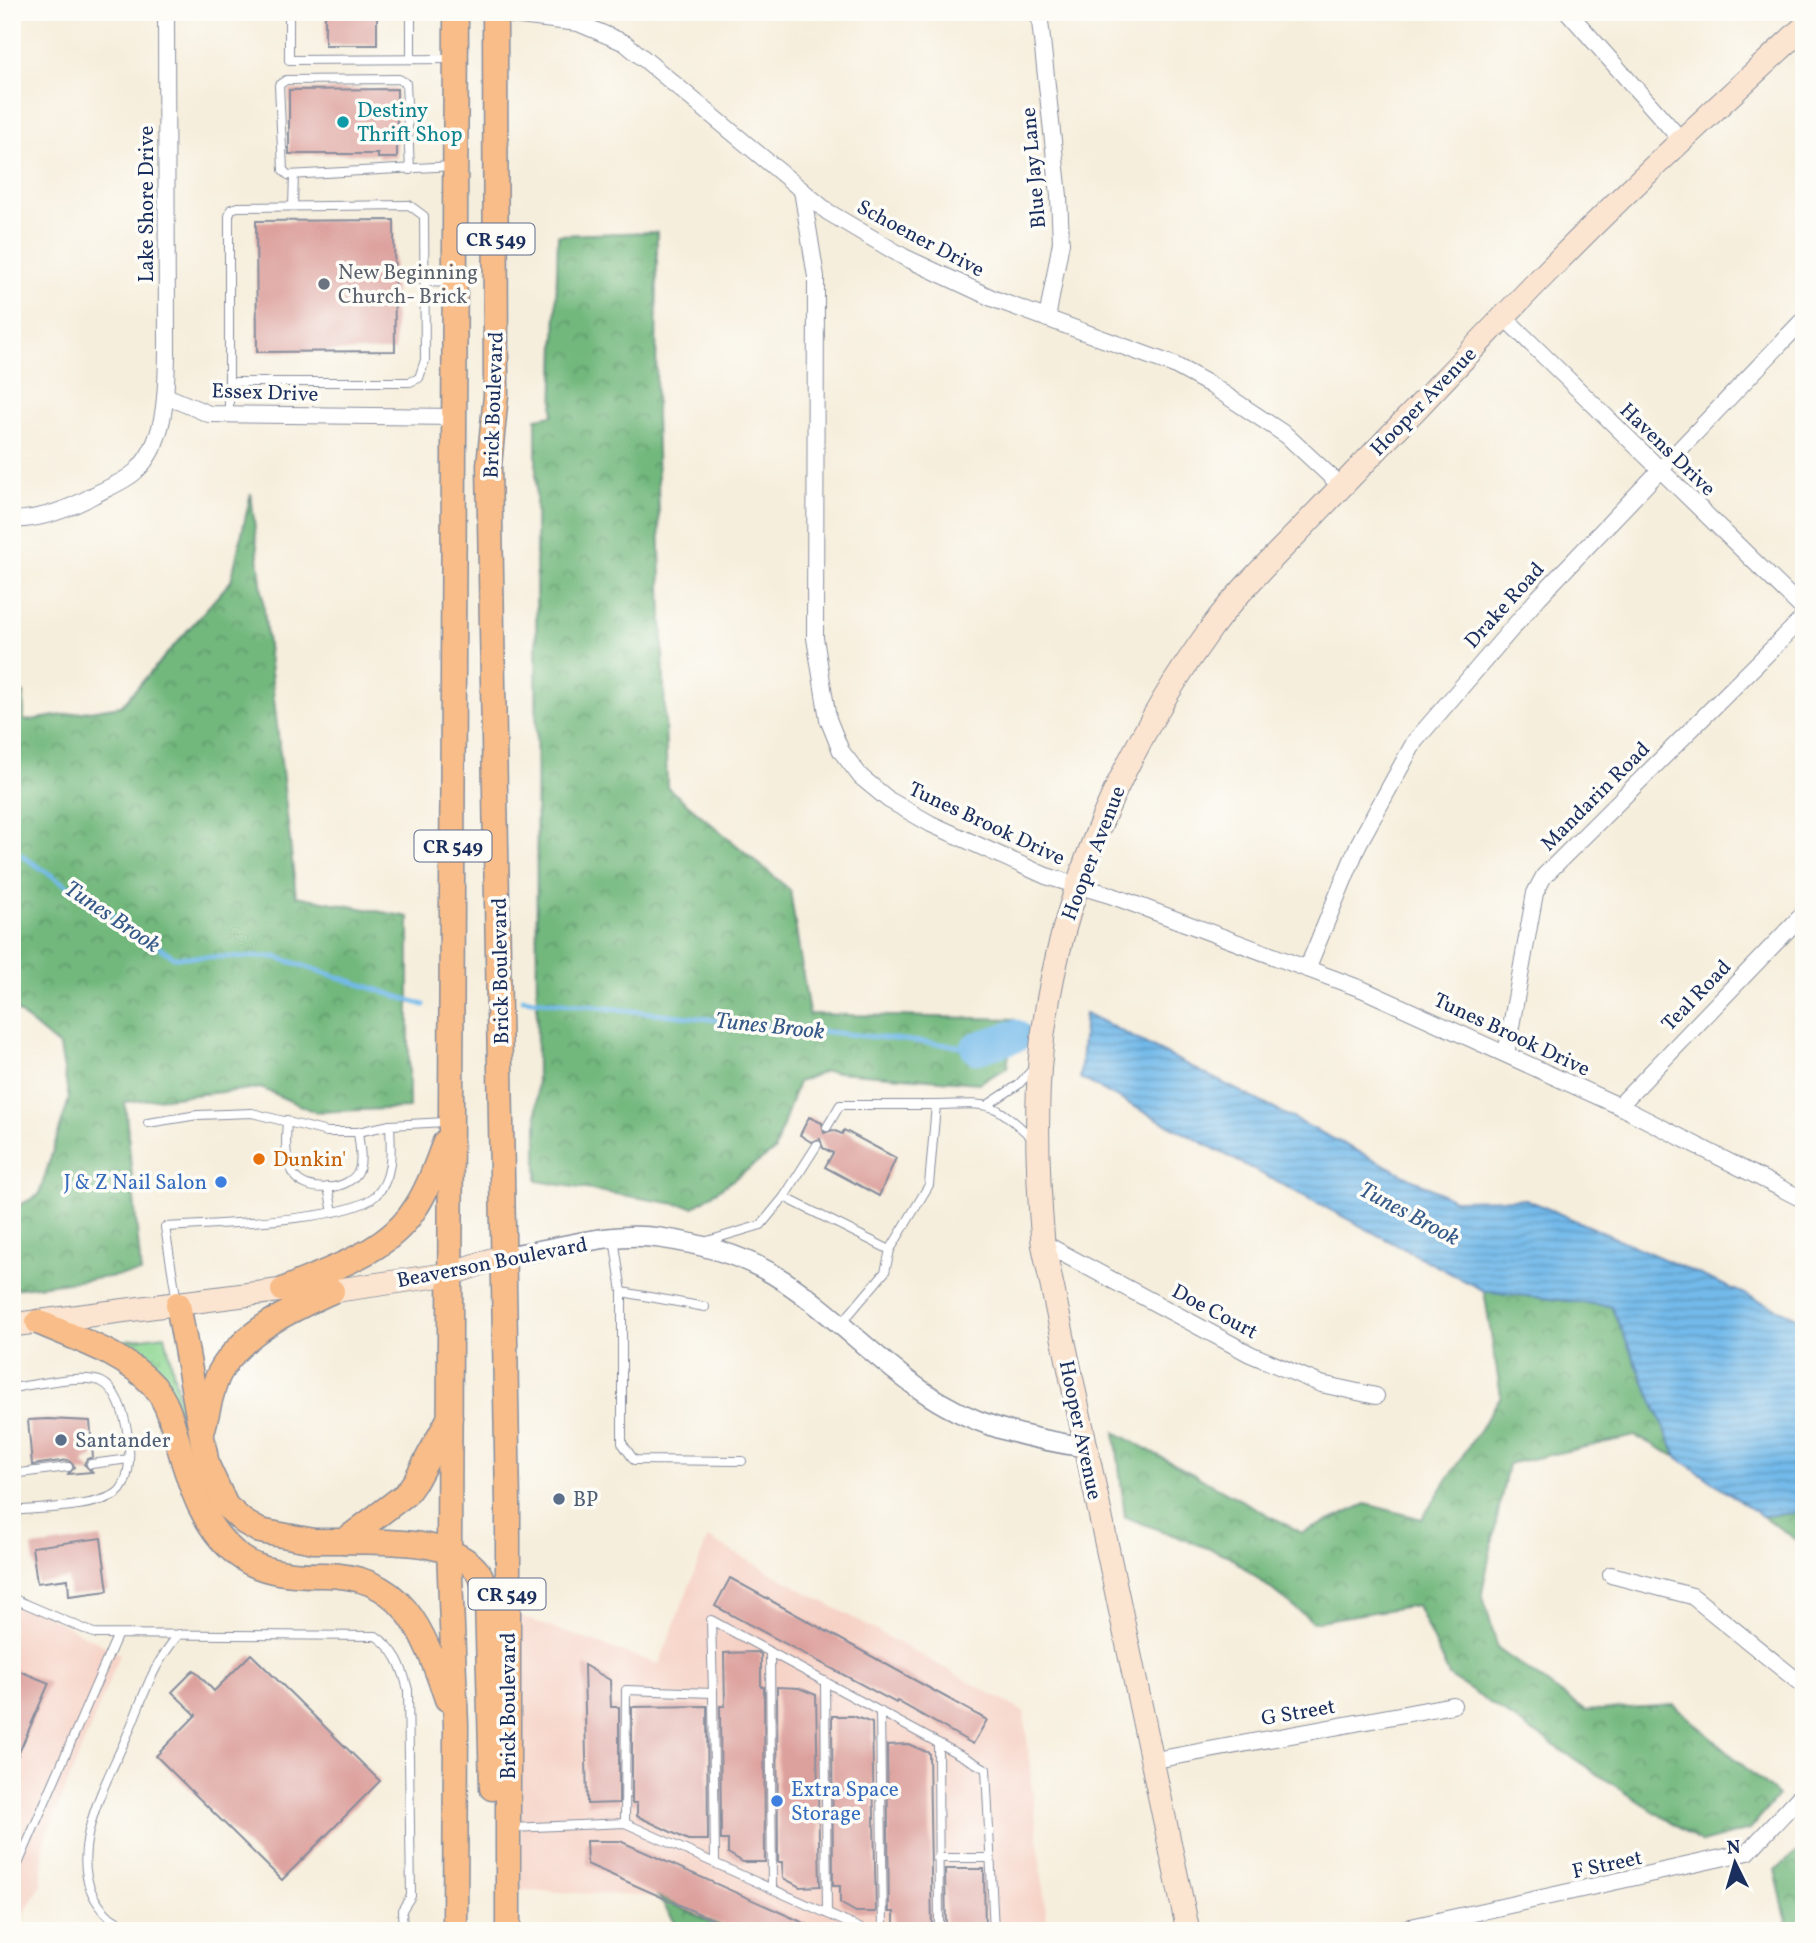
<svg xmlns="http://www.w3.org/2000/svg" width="1816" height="1943" viewBox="0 0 1816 1943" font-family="Vollkorn,serif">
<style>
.built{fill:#f6d1c5}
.grass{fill:url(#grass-tufts);stroke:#548378;stroke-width:2}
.forest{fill:url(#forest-crowns);stroke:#46746e;stroke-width:2}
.water{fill:url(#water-rules);stroke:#4774a4;stroke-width:2}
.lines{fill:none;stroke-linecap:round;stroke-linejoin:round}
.stream{stroke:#73baea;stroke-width:5}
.river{stroke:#73baea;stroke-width:33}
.building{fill:#dda19d}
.service-casing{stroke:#888e9d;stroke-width:10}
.minor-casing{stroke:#888e9d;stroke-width:18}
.tertiary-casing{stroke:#888e9d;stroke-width:22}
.secondary-casing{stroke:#888e9d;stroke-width:25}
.primary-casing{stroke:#888e9d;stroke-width:27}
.service{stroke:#fff;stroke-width:8}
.minor{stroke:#fff;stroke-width:16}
.tertiary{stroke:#fff;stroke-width:19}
.secondary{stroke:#fce5d0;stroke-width:23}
.primary{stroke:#f8bd89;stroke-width:24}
.culture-dot{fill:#0f9aa8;stroke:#fdfcf7;stroke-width:2.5}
.worship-dot{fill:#6b7280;stroke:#fdfcf7;stroke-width:2.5}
.food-dot{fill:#e8710a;stroke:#fdfcf7;stroke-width:2.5}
.shop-dot{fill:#3f7fe0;stroke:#fdfcf7;stroke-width:2.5}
.service-dot{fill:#5c6f8a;stroke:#fdfcf7;stroke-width:2.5}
.labels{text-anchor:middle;stroke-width:7;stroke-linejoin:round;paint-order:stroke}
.shield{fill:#fdfcf7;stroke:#5f6c8c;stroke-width:2}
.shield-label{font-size:19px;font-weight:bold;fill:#1b2f5e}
.culture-label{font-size:21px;fill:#0d838f;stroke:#fdfcf7;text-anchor:start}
.street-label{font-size:21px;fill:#1b2f5e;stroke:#fdfcf7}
.worship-label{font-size:21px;fill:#5b616d;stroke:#fdfcf7;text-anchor:start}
.food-label{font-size:21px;fill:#c56008;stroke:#fdfcf7;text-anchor:start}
.shop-label{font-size:21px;fill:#366cbe;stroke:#fdfcf7;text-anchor:end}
.service-label{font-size:21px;fill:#4e5e75;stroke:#fdfcf7;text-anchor:start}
.water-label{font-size:23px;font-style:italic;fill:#355988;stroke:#fdfcf7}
</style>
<defs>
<pattern id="grass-tufts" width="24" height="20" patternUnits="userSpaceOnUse" patternTransform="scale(1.75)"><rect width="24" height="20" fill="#8ed793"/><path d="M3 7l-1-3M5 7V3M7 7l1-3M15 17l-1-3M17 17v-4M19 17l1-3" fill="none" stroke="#7ab981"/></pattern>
<pattern id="forest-crowns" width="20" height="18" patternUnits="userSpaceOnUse" patternTransform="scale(1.75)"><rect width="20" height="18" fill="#72b87d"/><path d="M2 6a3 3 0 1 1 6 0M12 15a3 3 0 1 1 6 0" fill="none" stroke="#5d966a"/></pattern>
<pattern id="water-rules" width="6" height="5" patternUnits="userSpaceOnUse" patternTransform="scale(1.75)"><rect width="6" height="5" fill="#73baea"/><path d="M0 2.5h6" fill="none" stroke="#5e98c1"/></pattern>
</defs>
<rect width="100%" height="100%" fill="#fdfcf7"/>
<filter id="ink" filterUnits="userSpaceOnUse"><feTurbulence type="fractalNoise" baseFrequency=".0143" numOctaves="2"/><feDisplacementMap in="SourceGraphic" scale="14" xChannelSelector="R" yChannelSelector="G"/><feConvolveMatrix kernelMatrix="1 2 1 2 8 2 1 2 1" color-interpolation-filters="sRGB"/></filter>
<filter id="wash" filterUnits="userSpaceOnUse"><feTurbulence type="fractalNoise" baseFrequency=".00686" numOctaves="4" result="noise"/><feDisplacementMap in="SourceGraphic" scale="28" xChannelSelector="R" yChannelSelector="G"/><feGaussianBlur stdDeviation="1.57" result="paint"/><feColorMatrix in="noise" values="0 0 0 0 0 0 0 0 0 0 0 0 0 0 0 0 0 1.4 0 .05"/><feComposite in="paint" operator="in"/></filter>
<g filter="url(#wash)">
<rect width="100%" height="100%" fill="#f6eedc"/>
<!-- built -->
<g class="built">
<polygon points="708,1538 1024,1712 1048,1931 731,1931 658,1897 521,1890 520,1617 659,1664"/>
<polygon points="12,1597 120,1654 44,1842 41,1885 14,1931"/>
</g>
<!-- grass -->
<polygon class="grass" points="165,1335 183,1416 117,1346 127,1340"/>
<!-- forest -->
<g class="forest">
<polygon points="657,232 656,416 667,787 790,890 809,1014 1014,1019 1007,1068 979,1083 825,1071 798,1082 774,1151 694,1207 537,1181 536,418 553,415 558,235"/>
<polygon points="251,493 296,896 409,917 409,1108 315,1112 261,1088 125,1102 141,1273 12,1289 12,1209 39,1195 69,1099 60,1047 12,1007 12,688 24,693 24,721 121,706 231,581"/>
<polygon points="1484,1291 1612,1306 1677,1457 1635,1436 1508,1464 1482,1593 1498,1649 1585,1711 1674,1705 1778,1796 1749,1830 1702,1843 1449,1676 1417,1605 1313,1622 1229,1556 1125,1517 1115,1432 1302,1533 1366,1504 1422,1519 1501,1396"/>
<polygon points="1804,1512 1804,1545 1762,1516"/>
<polygon points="1804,1847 1804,1931 1789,1931 1775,1870"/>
<polygon points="658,1897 731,1931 681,1931"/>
</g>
<!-- water -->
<polygon class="water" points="1085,1013 1454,1200 1526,1199 1804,1320 1804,1512 1762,1516 1677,1457 1611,1306 1484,1291 1080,1078"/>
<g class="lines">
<!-- stream -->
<g class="stream">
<polyline points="12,849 174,957 276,957 424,1005"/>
<polyline points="523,999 977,1048"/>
</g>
<!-- river -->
<polyline class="river" points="977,1048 1015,1036"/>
</g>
<g id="blocks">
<!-- building -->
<g class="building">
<rect x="325" y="12" width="52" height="33"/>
<polygon points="397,89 397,158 378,158 378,154 289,154 289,90"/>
<polygon points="394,220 395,351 257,352 256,221"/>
<polygon points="809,1117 822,1123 824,1133 833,1130 842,1134 844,1130 896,1158 879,1196 825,1167 833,1153 823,1148 820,1139 811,1142 800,1135"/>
<polygon points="48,1419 90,1421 93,1457 87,1459 84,1464 92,1472 68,1474 75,1467 68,1460 32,1465 28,1420"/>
<polygon points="101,1538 108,1591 69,1596 68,1579 37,1583 32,1547"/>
<polygon points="730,1578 987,1720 973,1744 897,1701 896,1703 715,1606"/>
<polygon points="757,1652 761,1654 761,1687 764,1687 765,1862 743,1862 728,1853 728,1840 721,1840 720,1706 725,1706 724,1653"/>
<polygon points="251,1654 380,1781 282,1880 156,1756 196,1715 172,1692 194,1670 214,1691"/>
<polygon points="584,1665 610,1680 611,1707 619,1707 619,1803 587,1804"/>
<polygon points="12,1668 49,1683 12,1769"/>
<polygon points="777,1687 799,1688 816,1695 820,1886 800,1887 783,1878 782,1862 778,1862"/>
<polygon points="707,1706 708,1840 688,1840 637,1816 637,1803 632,1803 632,1707"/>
<polygon points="832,1716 853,1716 872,1723 876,1912 856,1912 840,1903 840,1886 833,1886"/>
<polygon points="908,1744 929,1753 932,1931 900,1931 894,1927 894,1912 889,1912 887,1745"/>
<polygon points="586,1841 620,1841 822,1931 738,1931 587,1864"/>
<polygon points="945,1869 984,1869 985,1931 946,1931"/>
</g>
</g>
</g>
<g filter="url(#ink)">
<use href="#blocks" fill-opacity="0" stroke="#888e9d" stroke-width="2"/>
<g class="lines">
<!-- service casing -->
<g class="service-casing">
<g id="service">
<polyline points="289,12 289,60 452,59"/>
<polyline points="411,59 411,12"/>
<polyline points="410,170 406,83 399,79 286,80 279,85 283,170 288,175 453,166"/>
<polyline points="293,206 294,175"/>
<polyline points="425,282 453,283"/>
<polyline points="229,414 229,216 231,209 238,207 409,205 424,216 425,360 419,378 410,382 229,382"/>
<polyline points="989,1104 1018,1085 1033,1069"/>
<path d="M287 1120C286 1137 284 1159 293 1174 305 1194 349 1192 359 1170 363 1158 359 1144 358 1132"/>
<polyline points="148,1123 198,1115 252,1113 327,1132 358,1132 390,1125"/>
<polyline points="827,1127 840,1105 936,1105"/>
<polyline points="328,1187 333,1212"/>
<polyline points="784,1197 890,1250"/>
<polyline points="614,1238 622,1292 622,1443 634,1460 742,1461"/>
<polyline points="704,1242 761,1225 784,1197 817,1145"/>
<polyline points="622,1292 705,1307"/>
<path d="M177 1302 165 1227C207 1224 348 1222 375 1196 394 1179 391 1149 390 1125L446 1122"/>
<path d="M841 1324 885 1272 890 1250 929 1185 936 1105C992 1104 990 1099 1032 1138"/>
<path d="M12 1388C35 1385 82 1373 102 1382 128 1394 140 1476 117 1493 95 1508 40 1508 12 1511"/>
<polyline points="91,1464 129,1459"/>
<polyline points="12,1474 68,1467"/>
<path d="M12 1598 96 1634 376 1636C396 1650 402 1666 408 1690L411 1896 402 1910 403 1931"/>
<polyline points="770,1652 772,1889"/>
<polyline points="825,1681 827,1913"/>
<polyline points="713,1693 715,1863"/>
<polyline points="880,1711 883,1931"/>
<polyline points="938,1743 939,1931"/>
<polyline points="625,1823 626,1690 713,1693 711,1620 986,1769 994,1931"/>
<polyline points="511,1828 625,1823 866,1931"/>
<polyline points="938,1858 990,1858"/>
<polyline points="12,1878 117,1636"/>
<path d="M139 1931C130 1927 117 1923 110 1917 56 1869 104 1788 126 1738 144 1697 149 1670 179 1634"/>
<polyline points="559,1931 561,1931"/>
</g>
</g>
<!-- minor casing -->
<g class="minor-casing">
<g id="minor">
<polyline points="1039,12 1059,196 1061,242 1047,319"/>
<polyline points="1568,12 1682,141"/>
<polyline points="495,13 578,23 625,43 828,212 904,257 994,299 1174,365 1209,384 1286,435 1341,486"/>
<polyline points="802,190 816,277 815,638 828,719 841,751 861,777 889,800 931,824 1046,876 1110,895 1364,990 1619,1106 1804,1200"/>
<polyline points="1504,317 1804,610"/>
<polyline points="166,396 209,414 456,417"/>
<path d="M12 520C42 519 68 510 94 495 107 488 126 481 136 471 167 441 166 392 167 353L166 12"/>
<polyline points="1307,969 1359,843 1415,741 1539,597 1804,319"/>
<polyline points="1506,1054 1535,893 1544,876 1804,617"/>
<polyline points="1619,1106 1804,913"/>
<polyline points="1043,1243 1250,1354 1321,1384 1376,1396"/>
<polyline points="1611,1575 1692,1596 1804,1686"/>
<polyline points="1150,1761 1453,1705"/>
<polyline points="1393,1931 1748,1852 1804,1792"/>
</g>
</g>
<!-- tertiary casing -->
<g class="tertiary-casing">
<path id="tertiary" d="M503 1256C553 1251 609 1230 660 1238 703 1244 748 1257 784 1281 833 1313 873 1357 921 1390 970 1425 1026 1438 1084 1447"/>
</g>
<!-- secondary casing -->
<g class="secondary-casing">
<g id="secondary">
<polyline points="12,1325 283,1290 332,1291 450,1274 503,1256"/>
<path d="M1188 1931 1043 1243C1038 1183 1035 1123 1040 1062 1054 906 1120 753 1212 627 1237 593 1269 562 1298 532 1338 490 1378 448 1418 407 1490 331 1563 253 1639 181 1693 129 1749 78 1804 27"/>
</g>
</g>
<!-- primary casing -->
<g class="primary-casing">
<g id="primary">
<polyline points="495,12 496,395 489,465 508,1504 508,1931"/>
<path d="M283 1290C328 1269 386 1254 414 1210 428 1190 436 1165 445 1142"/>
<polyline points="178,1304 207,1465 226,1506 244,1522 260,1531 314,1541 344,1541 406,1494 416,1480 450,1417"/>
<path d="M38 1322C77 1339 125 1354 154 1386 168 1403 171 1419 177 1439 189 1483 203 1531 242 1558 263 1573 294 1575 319 1575 404 1573 423 1630 447 1699"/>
<path d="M203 1429C208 1411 211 1388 220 1372 244 1330 290 1311 332 1291"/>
<path d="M344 1541C385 1543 452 1537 479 1573 484 1580 485 1592 487 1600L492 1788"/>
<polyline points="455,1931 456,1725 449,1551 456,12"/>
</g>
</g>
<!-- service -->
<use href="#service" class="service"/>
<!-- minor -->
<use href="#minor" class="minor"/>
<!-- tertiary -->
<use href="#tertiary" class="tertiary"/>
<!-- secondary -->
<use href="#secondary" class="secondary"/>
<!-- primary -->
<use href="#primary" class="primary"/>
</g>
</g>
<!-- markers -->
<circle class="culture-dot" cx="343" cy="122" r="7"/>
<circle class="worship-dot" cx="324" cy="284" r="7"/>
<circle class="food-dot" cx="259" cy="1159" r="7"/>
<g class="shop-dot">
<circle cx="221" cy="1182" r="7"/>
<circle cx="777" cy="1801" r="7"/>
</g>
<g class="service-dot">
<circle cx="61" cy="1440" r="7"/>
<circle cx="559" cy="1499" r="7"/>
</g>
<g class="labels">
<!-- shield labels -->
<g class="shield">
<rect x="457.5" y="223.5" width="77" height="31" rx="5"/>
<rect x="414.5" y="830.5" width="77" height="31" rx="5"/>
<rect x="468.5" y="1578.5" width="77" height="31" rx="5"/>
</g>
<g class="shield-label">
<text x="496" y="246">CR 549</text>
<text x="453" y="853">CR 549</text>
<text x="507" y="1601">CR 549</text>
</g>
<!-- culture labels -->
<g class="culture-label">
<text x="357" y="117">Destiny<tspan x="357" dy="24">Thrift Shop</tspan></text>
</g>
<!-- street labels -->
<g class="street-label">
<text transform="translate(1033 168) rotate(-95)" y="7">Blue Jay Lane</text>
<text transform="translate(146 204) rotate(-90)" y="7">Lake Shore Drive</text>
<text transform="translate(921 238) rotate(28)" y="7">Schoener Drive</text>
<text transform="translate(265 392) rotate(2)" y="7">Essex Drive</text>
<text transform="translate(1423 401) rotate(-46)" y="7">Hooper Avenue</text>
<text transform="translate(493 405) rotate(-88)" y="7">Brick Boulevard</text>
<text transform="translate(1668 449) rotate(44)" y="7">Havens Drive</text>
<text transform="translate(1504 605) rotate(-48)" y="7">Drake Road</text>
<text transform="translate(1595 796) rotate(-45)" y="7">Mandarin Road</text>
<text transform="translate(987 823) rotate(25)" y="7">Tunes Brook Drive</text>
<text transform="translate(1093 853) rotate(-69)" y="7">Hooper Avenue</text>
<text transform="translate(500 971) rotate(-91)" y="7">Brick Boulevard</text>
<text transform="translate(1696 995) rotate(-46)" y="7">Teal Road</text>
<text transform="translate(1512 1034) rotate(25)" y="7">Tunes Brook Drive</text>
<text transform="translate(492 1262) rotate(-11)" y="7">Beaverson Boulevard</text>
<text transform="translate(1215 1311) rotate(28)" y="7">Doe Court</text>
<text transform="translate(1081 1430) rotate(78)" y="7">Hooper Avenue</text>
<text transform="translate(508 1706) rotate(-90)" y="7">Brick Boulevard</text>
<text transform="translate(1298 1712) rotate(-10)" y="7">G Street</text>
<text transform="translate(1607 1864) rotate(-12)" y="7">F Street</text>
</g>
<!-- worship labels -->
<g class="worship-label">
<text x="338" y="279">New Beginning<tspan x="338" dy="24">Church- Brick</tspan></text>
</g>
<!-- food labels -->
<g class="food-label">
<text x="273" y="1166">Dunkin'</text>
</g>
<!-- shop labels -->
<g class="shop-label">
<text x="207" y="1189">J &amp; Z Nail Salon</text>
<text x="791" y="1796" text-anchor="start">Extra Space<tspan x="791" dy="24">Storage</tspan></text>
</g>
<!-- service labels -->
<g class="service-label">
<text x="75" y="1447">Santander</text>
<text x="573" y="1506">BP</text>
</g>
<!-- water labels -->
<g class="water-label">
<text transform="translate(113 916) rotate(34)" y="8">Tunes Brook</text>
<text transform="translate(770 1025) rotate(6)" y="8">Tunes Brook</text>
<text transform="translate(1410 1213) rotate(28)" y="8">Tunes Brook</text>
</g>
</g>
<!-- margin -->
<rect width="1816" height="1943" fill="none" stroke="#fdfcf7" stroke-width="42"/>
<!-- north arrow -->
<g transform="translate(1735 1863) rotate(355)" stroke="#fdfcf7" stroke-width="5" paint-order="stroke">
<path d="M0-5L12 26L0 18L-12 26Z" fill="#1b2f5e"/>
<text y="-10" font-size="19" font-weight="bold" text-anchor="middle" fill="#1b2f5e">N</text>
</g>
</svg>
